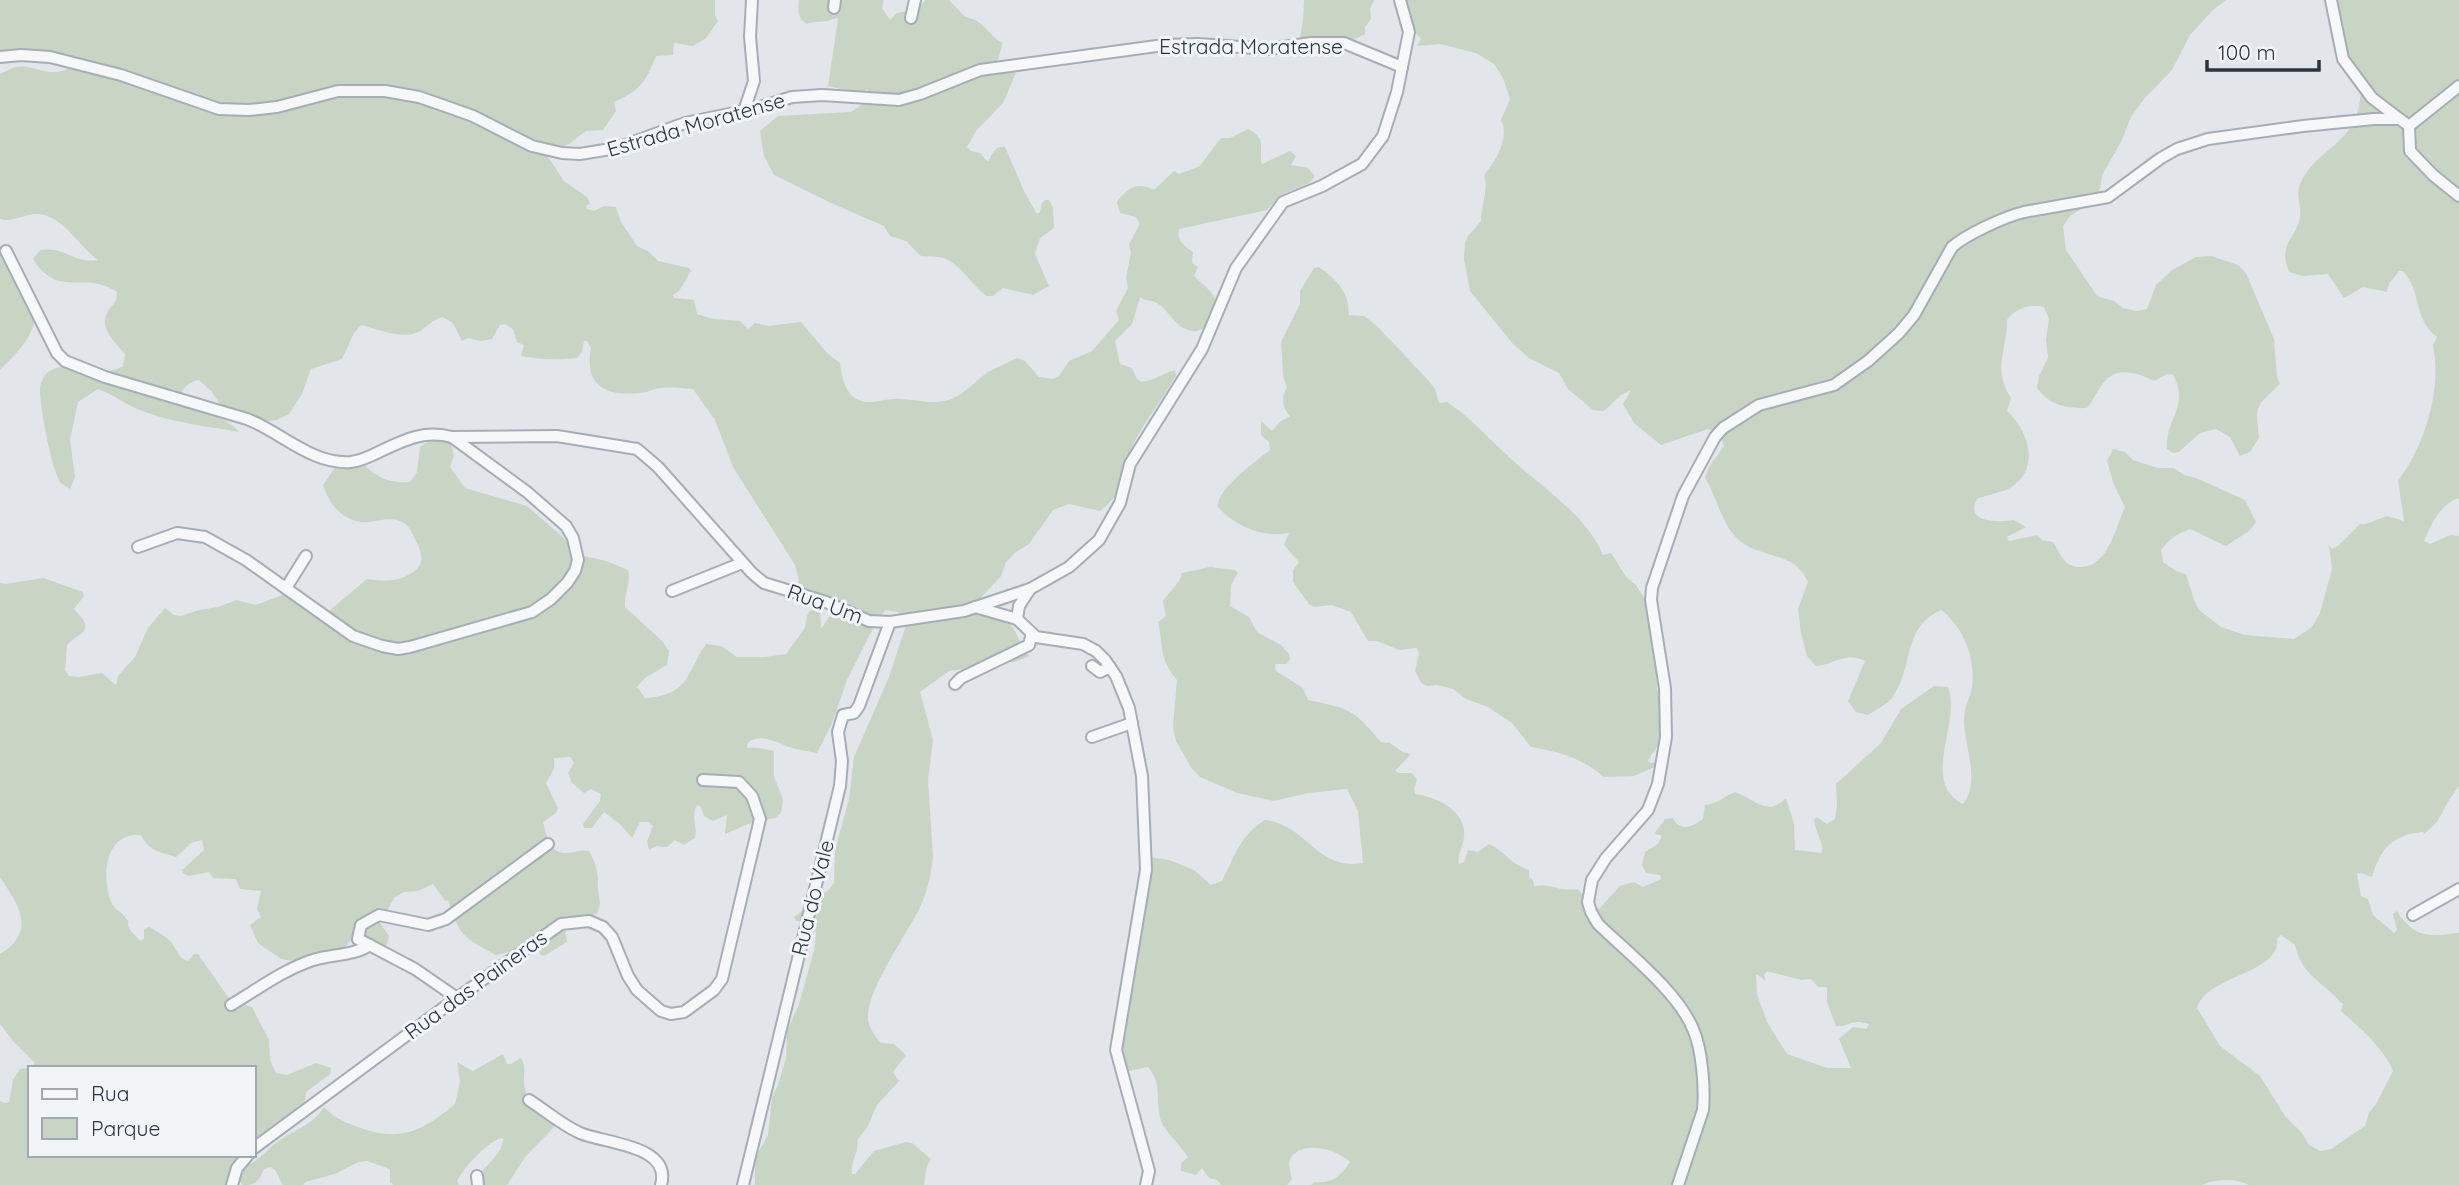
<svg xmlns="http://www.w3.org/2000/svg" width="2459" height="1185" viewBox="0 0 2459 1185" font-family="Quicksand,sans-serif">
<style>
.green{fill:#c8d4c4;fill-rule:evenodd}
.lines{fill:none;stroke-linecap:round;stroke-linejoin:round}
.minor-casing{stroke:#a7adb5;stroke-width:14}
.minor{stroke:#f5f7f9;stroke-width:10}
.labels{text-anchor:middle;stroke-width:6;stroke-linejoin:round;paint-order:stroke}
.street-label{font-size:21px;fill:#2a3443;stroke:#f2f5f8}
</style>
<rect width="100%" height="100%" fill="#e2e6eb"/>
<!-- green -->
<g class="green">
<path d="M0 0H715V15L718 21 706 38 693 46 674 43 673 55 656 56C645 83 641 90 614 102L616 111 603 130 586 131 569 144 559 148 522 143 548 157 564 181 587 197 590 204 586 206 587 209 594 211 604 206 616 207 621 222 637 246 648 251 658 261 689 268 691 271 679 291 673 295 674 298 694 300 697 314 713 319 740 321 748 329 755 323 768 326 801 322 827 353 840 363C842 380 847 402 869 402 880 402 890 398 901 399 922 400 938 407 958 396 969 389 978 379 988 372 997 367 1008 363 1017 358L1025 361 1039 377 1053 379 1059 376 1069 361 1092 351 1119 320 1116 311 1128 288 1126 278 1131 253 1129 244 1140 224 1136 217 1120 213 1117 202C1127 188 1137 181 1154 190L1174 171 1179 174 1200 166 1221 138H1230L1248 129C1268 139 1258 147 1262 164L1290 151 1296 156 1291 165 1308 168 1315 176 1309 183 1280 195 1267 210 1179 229C1176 241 1185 246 1193 252L1192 263 1198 267 1194 276C1201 283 1213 291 1216 301 1220 317 1203 336 1188 330 1175 326 1170 313 1160 305 1153 299 1147 302 1140 297L1132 324 1115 341 1120 364 1132 368 1137 379 1141 382 1151 380 1171 371H1175L1176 375C1165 396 1150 414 1138 435 1121 465 1132 487 1100 511L1069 504 1053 510 1029 544 1016 552 1006 562 1001 576 976 603C1003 617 1014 620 1023 651L1030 656 1014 662 985 664 980 667 949 671 920 692 933 740 928 779 933 857C931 873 928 890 921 905 908 933 866 990 868 1019 869 1028 875 1036 881 1043L894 1044 906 1055 893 1072 899 1081 877 1105 867 1128 857 1140C860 1151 850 1162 852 1174H855L874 1151 906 1142 912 1143 931 1159 927 1166 924 1185H755V1158L768 1135 772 1097 778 1085 786 1058 787 1032 799 1004 815 947 816 933 813 925 808 922 796 921 794 917 806 908 812 900 829 890 834 882 835 850 849 799 854 757 889 677 908 619 898 612 885 610 871 632 847 680 832 723 817 753C808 751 798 750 789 747 776 742 758 732 747 744V748C758 747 765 749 774 751V777L783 799 781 813 775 818 748 824 725 834 727 815 713 821 704 816 701 807 697 805C690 818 698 826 695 838L684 845 675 840 667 847 656 846 649 850 647 841 653 826 649 822H640L632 838 620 824 604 812 592 828H584L583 824 600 801 601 794 591 789 584 793 572 783 568 773 574 763 570 757 554 758V769L546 783 558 808 556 813 543 822C546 833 550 854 565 853 574 853 580 849 589 851 596 864 598 871 598 885 597 896 603 901 597 914L573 920 565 928 567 942 544 956 541 955 536 945 496 955C464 938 459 936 448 900L445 901 433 884 418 891 404 892 395 897 386 912 378 920 389 936C387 951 379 954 365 952L355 935 346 946 337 952 292 961 281 959 258 943 250 925 261 917 257 909 261 891 240 889 236 879 213 878 209 872 189 876 183 873 182 870 204 850 202 840 191 843 176 857C161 852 148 851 141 835 105 832 101 876 111 902 114 909 122 912 126 918 132 925 126 919 129 928 131 932 137 937 140 941L144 939V929L149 927C156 931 164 935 169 940 177 947 176 957 188 961L194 954H198L228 997 237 1002 252 1007 269 1040 270 1060 276 1073 287 1075 316 1063 331 1068 330 1074 306 1092 304 1107 254 1148V1068H30V1155H246L244 1166C259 1162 268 1148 280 1140 296 1129 314 1124 324 1107 332 1116 342 1121 353 1125 397 1143 419 1134 455 1104L460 1082 457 1062 473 1071 503 1054 507 1064H511L521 1058C526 1067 524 1070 524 1080 523 1100 542 1115 556 1125L525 1157 507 1185H480L479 1176C487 1162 503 1155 503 1138 489 1139 463 1169 457 1181L459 1185H394L390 1182V1169L367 1161 358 1162 335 1174 305 1182 303 1185H283L275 1170 271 1167 264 1169C259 1181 256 1185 243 1185L237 1179 230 1185H0V1101L5 1103 9 1102 13 1080 20 1069 30 1067 35 1063 14 1042 0 1024V954C37 931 19 906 0 877V583L6 584 43 578 83 592 84 596 74 609C96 632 82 630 67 645L65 670 69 676 79 677 102 673 116 685 118 676 135 657 148 628 165 608 174 615 181 616 199 610 218 607 236 600 256 605 285 594 321 612 329 611 367 579C379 581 393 582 404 577 426 568 424 556 415 539 412 533 409 525 402 522 392 517 380 520 370 522 345 524 330 506 323 485L336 466 357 458C374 475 385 484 410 482L417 472 420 447C432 438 438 437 451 444L454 456 450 467 465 488 527 506 584 556 606 561 628 570C631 584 624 593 625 607L662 641 669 651 667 665 645 678 637 687 645 698C690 695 686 673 706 644L721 646 737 657H765L786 654 805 628 807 616 812 608 816 607 820 611 821 629 838 604 796 587 799 580 795 565 733 467 715 420 693 389C683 388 668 387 661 388 654 388 647 393 640 393 605 397 584 385 591 348L587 341H584L582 352 577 358C555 360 541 360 521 356L524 345 517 342 513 329 505 324 500 325 492 339 480 341 468 338 462 341 453 323 443 317C432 319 427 328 418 332 403 340 377 329 361 325L354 333 342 359 311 369 302 394 289 414 277 420 262 422 224 410 211 391 199 380C190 382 185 385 181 394L177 395C193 416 223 412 239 432 207 426 173 423 142 411 126 405 113 394 98 389L78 402 70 440 75 477 70 489C67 487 63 485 61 483 52 473 39 403 40 388 40 384 43 378 46 374 66 355 97 382 123 366L125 354C116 343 99 329 107 313 112 303 116 306 117 292 83 269 59 300 33 259L40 250C66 246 73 264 98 260 80 248 64 216 38 214 25 213 12 223 0 219V74C5 72 11 68 16 67 36 63 50 82 74 65L0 52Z"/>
<path d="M799 0H884L882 8 890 20 897 13 918 9 925 0H949L965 17C984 19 989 37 1003 43L996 66 1016 73 1003 103 976 131 967 147 971 151 980 153 988 162C992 154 995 145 1005 147L1024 191 1037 214 1040 212 1042 202 1043 203 1045 200H1049L1053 208 1054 228 1040 238 1035 254 1049 286 1033 295 1003 288 993 296H986C972 285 961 265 944 258 937 256 927 257 921 256L906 241 890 236 884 226 831 203 774 175 764 156 760 131 778 116 851 112 869 100 868 90 854 92 828 86 838 19 836 18C822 24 819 20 807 24 797 18 798 10 799 0Z"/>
<polygon points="1304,0 1374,0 1370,9 1371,19 1365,27 1365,34 1351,41 1300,38 1303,21"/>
<path d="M1395 0H2226L2213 10 2190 35 2172 70 2145 98 2131 117 2121 142 2102 175 2100 189 2095 200 2070 216 2063 226 2066 250 2097 296 2114 301 2123 308 2136 311 2147 309 2156 285 2172 270 2196 257 2211 256 2238 265 2246 273 2274 339 2277 377 2280 384C2256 407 2255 404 2259 438L2250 452 2240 456 2230 437 2216 429 2200 433 2179 452 2173 453 2167 449C2165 419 2190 406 2173 375L2167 374 2154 381C2140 374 2119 366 2106 380 2098 388 2094 400 2087 408 2067 409 2049 405 2037 388L2039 376 2048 358 2046 340 2049 319 2044 307C2031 303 2014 309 2007 320 2007 352 1992 368 2011 398L2007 411C2029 431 2041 469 2010 488 2000 493 1987 495 1977 499 1964 524 1999 522 2014 520L2026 527 2007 537 2009 541 2037 535 2042 540 2053 542C2057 548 2060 556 2065 561 2068 565 2075 567 2080 567 2108 568 2116 526 2125 507L2114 485 2107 461 2113 449 2125 452 2133 460 2158 468H2174L2184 475 2196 478 2245 500 2256 522 2249 531 2226 546 2190 529C2177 534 2169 539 2161 550L2163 562 2176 571 2186 574 2194 600 2199 610 2221 627 2245 635 2294 639 2312 627 2320 613 2332 569 2329 545 2332 549 2338 546 2360 524H2366L2387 516 2404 521 2398 481C2425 445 2442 390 2433 345L2437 337C2413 319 2422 292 2403 271H2399L2389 284 2387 292 2363 287 2344 298 2328 274 2303 276 2289 272C2279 244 2291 244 2299 222 2304 206 2293 196 2302 180 2313 157 2340 146 2352 125 2360 111 2361 93 2363 77L2343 59 2335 0H2459V498C2440 504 2431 525 2424 541L2430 544 2450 535 2459 536V786L2449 800 2437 822 2424 834 2423 832C2392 835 2381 848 2372 877L2361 873 2357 874 2361 896 2368 899 2373 915 2394 933 2397 930 2393 914 2397 911C2414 938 2429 937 2459 933V1185H2249C2235 1178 2215 1179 2202 1185H1311L1314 1182C1332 1184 1340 1177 1350 1162 1339 1150 1305 1140 1292 1156 1287 1162 1290 1171 1292 1179L1287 1185H1221L1217 1180 1209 1178 1202 1168 1196 1175 1181 1171V1163L1188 1157C1182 1147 1164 1130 1161 1121 1155 1102 1163 1084 1148 1067L1129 1071 1114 1052 1112 1034 1127 996 1150 857 1169 860 1194 870 1211 885 1222 881C1235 856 1239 836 1265 820 1308 825 1316 871 1363 863L1358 811 1347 789 1308 793 1274 801 1237 793 1200 777 1192 769 1176 741 1173 726 1177 680C1158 657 1164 647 1158 622L1166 616 1163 601C1170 590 1179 585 1182 573L1210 567 1235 570 1238 573 1231 585 1230 606 1249 617 1257 632 1281 645 1289 654 1290 658 1287 664H1275L1276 671 1303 688 1308 700C1351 709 1353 709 1381 742L1390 743 1403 752 1411 754 1395 771 1399 773H1412L1417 779 1414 789 1415 794C1437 797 1467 811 1464 837 1463 848 1457 853 1459 864L1464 862 1468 850 1478 852 1489 844C1505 851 1511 865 1529 870V877L1533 880 1534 886C1553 883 1559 892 1577 889L1599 909 1620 886 1634 882 1643 887 1661 879 1660 875 1646 873 1642 865 1645 852 1658 844 1661 838V835L1654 834 1665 819 1673 818C1680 833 1693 826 1703 819L1705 805C1718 804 1724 796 1735 792 1757 800 1767 817 1786 798L1794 824 1795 850 1822 853C1824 842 1815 832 1814 820L1817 817 1827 824 1835 819 1837 806 1836 784 1881 743 1901 709 1934 686 1948 687C1962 724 1919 781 1963 804 1981 780 1964 747 1964 719 1964 708 1970 698 1972 688 1976 660 1964 627 1941 610 1900 629 1915 669 1891 699 1886 705 1875 710 1868 715L1856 712 1848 701 1865 661C1845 651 1837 664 1816 666L1807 656 1801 633 1798 609 1808 582C1796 553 1768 559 1744 544 1721 528 1719 500 1705 478 1708 465 1717 457 1724 446L1720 435 1708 429 1661 445 1634 423 1623 404 1631 390 1621 395 1604 411 1593 410 1568 389 1559 373 1529 358 1513 344 1470 291 1464 259 1465 243 1468 236 1481 221C1481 206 1489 188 1484 175 1496 161 1510 138 1501 120L1510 99 1503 78 1494 64 1476 53 1440 44 1417 46 1421 39 1405 21ZM2281 935 2295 945C2302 977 2323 981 2341 1003H2343L2341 1011C2360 1028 2383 1047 2393 1071L2376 1104 2369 1113 2365 1126 2331 1149 2320 1151 2309 1145 2302 1133 2285 1116 2260 1076 2220 1046 2197 1008C2206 975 2281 974 2277 939ZM1767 971 1801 980 1811 979 1818 987H1827V1002L1836 1026C1851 1027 1849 1018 1869 1024L1866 1029 1853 1027 1839 1039 1851 1068H1827L1787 1054 1767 1022 1757 994 1756 974 1766 981 1764 975Z"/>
<path d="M0 246 17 279 23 297 33 304C34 309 35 316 34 322 31 340 12 358 0 370Z"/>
<path d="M1318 267C1330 273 1346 289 1348 304 1349 307 1348 311 1349 315L1364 316 1376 325 1428 380 1435 389 1439 403 1447 402C1470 417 1488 438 1509 457 1541 487 1585 513 1603 555L1611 553 1627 578 1636 585 1650 608 1658 674 1657 688 1665 722 1659 744 1648 760 1650 763 1658 762 1657 766 1634 776 1604 777C1584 759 1557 751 1531 747L1512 723 1488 707 1466 699 1453 689 1437 685 1427 686 1422 684 1415 671 1419 654 1417 648 1399 650 1377 641H1368L1351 612 1332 605 1314 607 1309 604 1293 582V570L1299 562 1284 545 1289 533C1263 538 1236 527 1218 507 1215 491 1257 460 1270 450L1269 442 1261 435V421L1272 431 1280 422 1290 416C1282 408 1281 397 1287 388L1283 375 1281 342 1300 304V291L1314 268Z"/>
</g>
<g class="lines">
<!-- minor casing -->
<g class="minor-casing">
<g id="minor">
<polyline points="2331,0 2343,59 2372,98 2409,126"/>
<polyline points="834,8 835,0"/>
<polyline points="911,18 915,0"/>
<polyline points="0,57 21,55 50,57 121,75 219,109 249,110 277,107 338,91 385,91 419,97 445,106 473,116 532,146 562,153 580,154 617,148 685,123 754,109 792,97 822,95 899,100 920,94 980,70 1164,45 1198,44 1269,49 1311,43 1344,43 1402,67"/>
<polyline points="744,111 754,81 750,37 752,0"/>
<polyline points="2409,126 2410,151 2433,175 2459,196"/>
<polyline points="2409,126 2459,86"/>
<path d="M6 251 57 353 65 361 105 377 247 419C281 432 312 465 351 462 361 461 371 456 381 451 406 439 425 430 452 437L557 436 637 449 658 467 752 573 764 583 826 602 869 621 890 622 964 611 1030 589 1069 567 1099 540 1120 503 1130 464 1202 349 1236 268 1283 202 1322 186 1362 164 1383 136 1397 92 1409 32 1400 0"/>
<polyline points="138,547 177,533 205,537 246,560 353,636 382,646 398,649 410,647 532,612 551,599 567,583 575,571 578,560 573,538 566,526 527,492 452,437"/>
<polyline points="286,588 306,556"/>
<polyline points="672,591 742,563"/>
<polyline points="975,607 1017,619"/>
<polyline points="1017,619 1036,637 1083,644 1096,651 1105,660 1116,676 1129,708 1142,776 1146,870 1116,1050 1149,1171 1146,1185"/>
<polyline points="1017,619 1019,606 1030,589"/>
<polyline points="1092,666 1100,672 1110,667"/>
<polyline points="955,684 961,678 1029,645 1032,633"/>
<polyline points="1092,737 1132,723"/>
<polyline points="2413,915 2459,889"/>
<polyline points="457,998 415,969 358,939 361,925 379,915 428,925 446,919 548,844"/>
<path d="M231 1005C258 989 283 970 313 960 332 954 353 956 370 945"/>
<path d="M529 1100C546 1111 562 1125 580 1133 606 1144 672 1145 661 1185"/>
<polyline points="254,1148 457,998 561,924 589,921 603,927 612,937 628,976 637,990 661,1011 671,1014 684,1012 714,990 722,979 760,819 752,796 739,782 703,780"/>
<polyline points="477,1176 478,1185"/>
<polyline points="232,1185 237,1168 248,1155"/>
<polyline points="743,1185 840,786 842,761 838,732 843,715 854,713 859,706 890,622"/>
<path d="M1678 1185 1703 1110C1705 1088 1702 1049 1693 1029 1678 992 1627 952 1598 924L1591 912 1588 902 1592 880 1606 858 1648 810 1658 784 1666 737 1665 688 1651 600 1652 588 1683 496 1715 437 1723 428 1759 405 1834 385 1868 361 1899 333 1914 315 1952 247C1967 234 2004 217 2024 212L2108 197 2161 158 2177 149 2208 139 2303 126 2374 119H2399"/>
</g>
</g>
<!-- minor -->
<use href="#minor" class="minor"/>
</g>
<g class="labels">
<!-- street labels -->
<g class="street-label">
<text x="1251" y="54">Estrada Moratense</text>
<text transform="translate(696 125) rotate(-16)" y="7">Estrada Moratense</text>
<text transform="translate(825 604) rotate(20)" y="7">Rua Um</text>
<text transform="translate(813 898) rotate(-76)" y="7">Rua do Vale</text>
<text transform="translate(476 985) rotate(-36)" y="7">Rua das Paineras</text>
</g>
</g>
<!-- legend -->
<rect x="28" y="1066" width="228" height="91" fill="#f2f5f8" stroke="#a2a8b0" stroke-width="2"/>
<rect x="42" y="1089" width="35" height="10" fill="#f5f7f9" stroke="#a2a8b0" stroke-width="2"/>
<text x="91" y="1101" font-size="21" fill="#2a3443">Rua</text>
<rect x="42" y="1118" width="35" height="21" fill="#c8d4c4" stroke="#a2a8b0" stroke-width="2"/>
<text x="91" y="1136" font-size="21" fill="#2a3443">Parque</text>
<!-- scale -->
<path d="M2207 60v10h112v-10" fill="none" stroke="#2a3443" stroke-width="3.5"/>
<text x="2218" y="60" font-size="21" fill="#2a3443" stroke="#f2f5f8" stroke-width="5" paint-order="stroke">100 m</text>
</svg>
